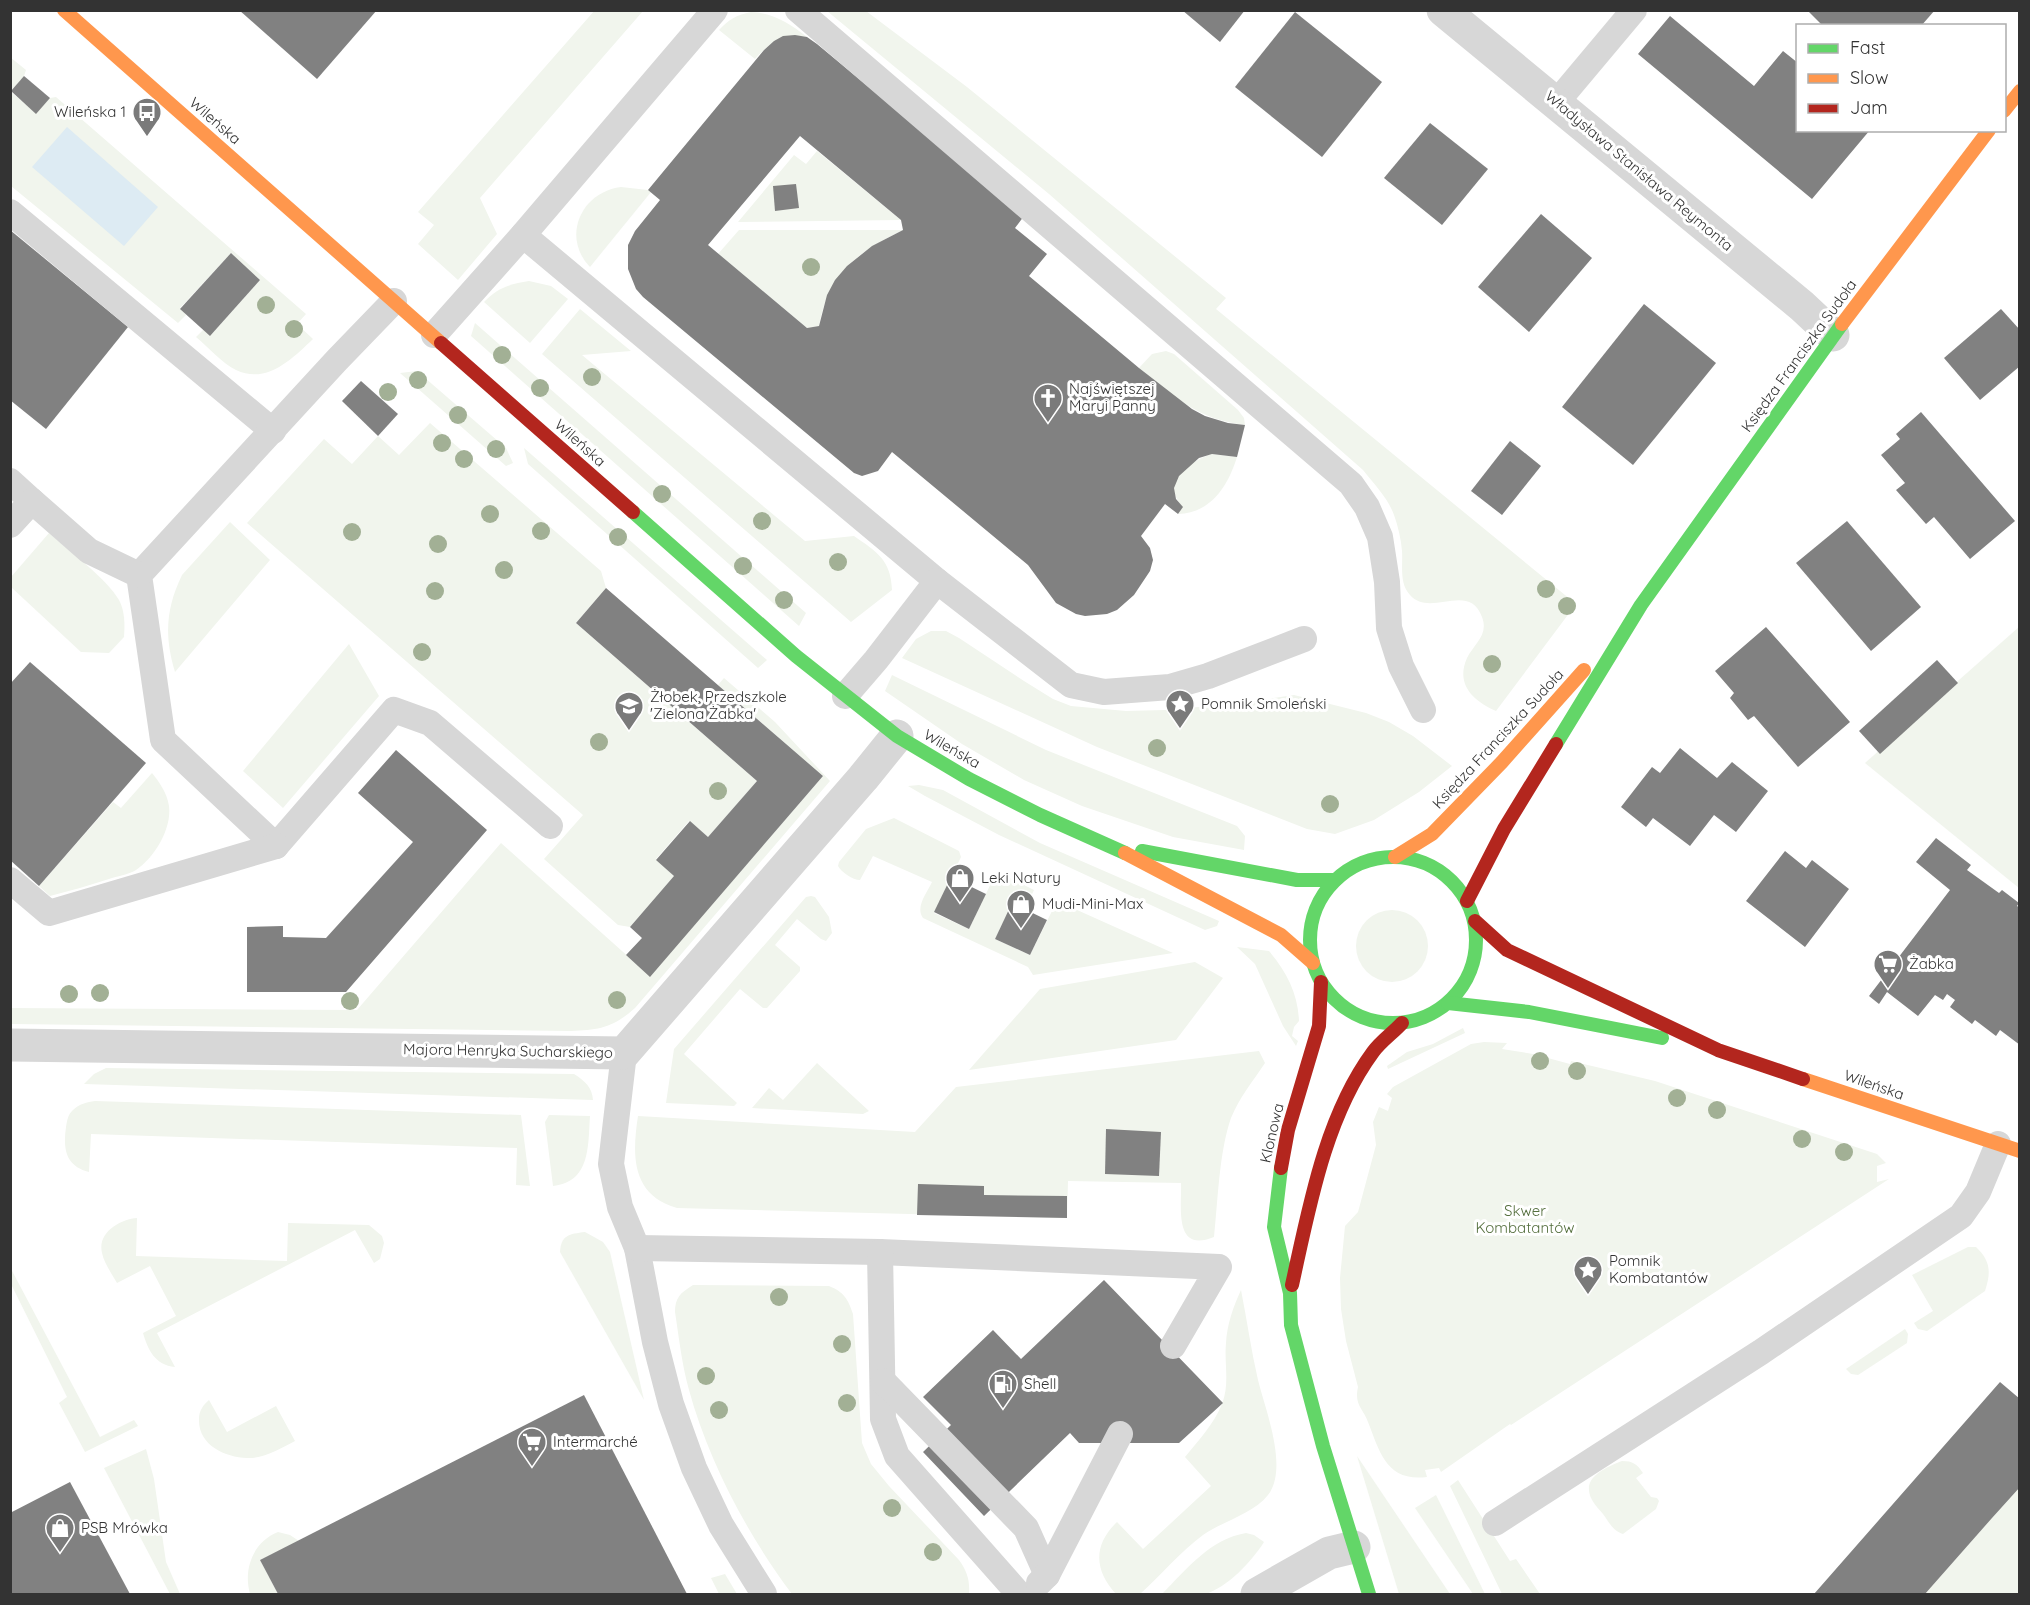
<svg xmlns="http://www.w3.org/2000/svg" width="2030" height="1605" viewBox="0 0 2030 1605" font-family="Quicksand,sans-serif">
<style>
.green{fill:#f1f5ed}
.water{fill:#ddebf3}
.building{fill:#818181;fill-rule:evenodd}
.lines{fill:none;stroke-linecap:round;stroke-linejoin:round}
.lane{stroke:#d7d7d7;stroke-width:26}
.street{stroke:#d7d7d7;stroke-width:33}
.fast{stroke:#63d668;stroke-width:14}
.slow{stroke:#ff974d;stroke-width:14}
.jam{stroke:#b3261e;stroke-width:14}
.tree{fill:#a2b095}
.labels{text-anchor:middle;stroke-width:6;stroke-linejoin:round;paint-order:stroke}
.poi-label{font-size:15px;fill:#333;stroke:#fff;text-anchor:start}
.street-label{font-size:15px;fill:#333;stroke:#fff}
.park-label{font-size:15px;fill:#56703f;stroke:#fff}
</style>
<rect width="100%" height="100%" fill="#fff"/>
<!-- green -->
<g class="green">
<polygon points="595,10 643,11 480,198 497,234 458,280 418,244 434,225 418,212"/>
<path d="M827 11H866L967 87 1226 298 1216 309 1576 604 1496 711C1474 701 1455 685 1467 658 1474 644 1489 635 1482 617 1469 581 1430 618 1410 595 1399 583 1403 566 1402 551 1401 539 1398 526 1394 515 1388 498 1374 484 1363 470L1049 194Z"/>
<path d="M751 12C773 13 789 23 807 37 781 33 772 41 755 59L719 30C729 19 737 15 751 12Z"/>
<path d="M10 57 26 70 24 76 11 92 36 113 50 98 56 97 306 314 297 324 313 339C293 358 267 385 236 370 223 364 208 347 196 337L203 330 211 335 260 280 231 253 180 308 186 315 178 323 11 186Z"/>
<polygon points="817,151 901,220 738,222 794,155 806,164"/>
<path d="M621 187 648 190 651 192 590 267C561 237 581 192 621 187Z"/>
<path d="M739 230H903C856 253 829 273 819 326L807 328 718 254Z"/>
<path d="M529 281 551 286 568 299 530 343 484 302C497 288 510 284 529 281Z"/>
<path d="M580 309 631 351 582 355 805 541 854 536C877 552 891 560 892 590L851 622 542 354Z"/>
<polygon points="475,323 806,613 799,626 471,336"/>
<path d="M1166 351 1174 354 1238 410 1244 418 1245 425C1196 419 1176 397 1139 368L1152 354Z"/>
<polygon points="417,371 506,448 513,463 506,466 400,373"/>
<polygon points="430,423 601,571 606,588 576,623 757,781 708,837 689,821 656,859 674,876 630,927 618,925 544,859 583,815 247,523 324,439 352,464 378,436 399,455"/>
<polygon points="524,448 767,660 758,668 528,464"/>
<path d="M1212 454 1237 457C1228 486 1211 513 1178 514L1182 507C1179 502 1174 496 1174 489 1174 472 1198 458 1212 454Z"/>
<path d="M230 522 270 560 175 672C164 636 166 608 182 575Z"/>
<path d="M49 533C67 549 108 580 119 600 125 611 125 625 124 637L109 653 81 652 11 587V577Z"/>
<polygon points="2019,627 2019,888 1865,763"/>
<polygon points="931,631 946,631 959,638 1024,681 1053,699 1071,706 1126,711 1165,710 1232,704 1294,695 1366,713 1389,722 1413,736 1452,766 1419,792 1374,820 1335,834 1307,829 1097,747 902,658 916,639"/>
<polygon points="349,644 379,696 283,808 243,771"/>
<polygon points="892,675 1046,750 1237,826 1245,836 1244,850 1173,837 1082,806 1024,780 962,744 885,691"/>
<path d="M724 678 775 722 830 781 635 1008C614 1027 600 1030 571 1031L11 1024V1008L357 1010 501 843 650 976 823 776 718 685Z"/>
<path d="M152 773C160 783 167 793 169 806 172 829 154 858 136 870 128 875 117 876 109 879 90 885 70 891 50 896L39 886 113 802 121 808Z"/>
<polygon points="919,785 943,790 1040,843 1219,921 1217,926 1205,930 999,835 925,796 908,786"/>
<path d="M894 818 959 851 961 857 934 913 969 929 995 875 1000 873 1034 890 1025 909 1012 904 995 939 1030 955 1057 901 1173 953 1033 975 1028 967 923 918C915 907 927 893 932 882L873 856 860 880C853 880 841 872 838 866L839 862 866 829Z"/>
<polygon points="811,896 815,897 829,917 832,933 826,941 821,939 797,919 775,945 800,967 800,971 767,1008 763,1008 740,989 684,1054 737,1103 734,1106 666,1103 674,1049 806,897"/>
<circle cx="1392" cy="946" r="36"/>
<path d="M1237 947 1269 951C1287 972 1298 994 1299 1021L1294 1027 1292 1036 1298 1041 1296 1046 1283 1026 1255 964Z"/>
<polygon points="1195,962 1223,978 1176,1040 969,1070 1040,989"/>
<polygon points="1463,1028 1465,1033 1388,1069 1387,1066 1407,1052 1433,1044"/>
<path d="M1484 1042 1507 1043 1502 1049 1533 1054 1570 1064 1571 1061 1655 1081 1877 1154 1886 1163 1877 1166V1182L1889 1179 1511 1425 1510 1424 1441 1472 1439 1468 1425 1470 1427 1477C1387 1482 1380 1453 1368 1422 1363 1408 1354 1405 1358 1387L1346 1341 1341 1309 1340 1278 1345 1226 1358 1212 1376 1145 1373 1122 1379 1107 1388 1111 1392 1098 1387 1094 1393 1087 1471 1044Z"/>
<path d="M1259 1051 1265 1063C1253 1081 1239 1098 1231 1118 1219 1152 1218 1201 1214 1237 1173 1254 1182 1206 1181 1183L1068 1181 1067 1218 677 1208C631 1195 632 1155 638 1116L915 1132 956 1087Z"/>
<polygon points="817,1063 869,1111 863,1114 752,1108 769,1088 783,1100"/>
<path d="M106 1068 574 1074C585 1081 592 1087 593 1100L84 1084 94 1074Z"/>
<path d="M95 1101 521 1115 530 1186 516 1185 517 1148 91 1134 89 1172C65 1166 63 1148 66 1127 67 1121 68 1114 73 1110 79 1104 87 1102 95 1101Z"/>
<path d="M549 1115 590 1116C588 1145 591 1182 553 1186L545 1122Z"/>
<path d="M137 1218 136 1256 287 1261 288 1223 369 1225 382 1236 384 1243 380 1259 374 1263 355 1230 157 1333 175 1367C155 1365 148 1350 143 1333L176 1316 150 1266 117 1283C112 1274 104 1263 102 1253 97 1232 121 1219 137 1218Z"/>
<path d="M585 1232 603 1242 610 1252 644 1400 560 1252C561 1235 569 1234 585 1232Z"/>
<path d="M1968 1247H1976C1991 1261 1991 1273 1985 1291L1927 1331 1918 1329 1914 1323 1933 1311 1912 1275Z"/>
<polygon points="10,1267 100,1437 134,1420 138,1426 85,1452 59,1403 67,1397 11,1284"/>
<path d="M693 1285 829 1286C844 1292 848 1299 853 1314L862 1443 871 1464 889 1486 959 1560C967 1571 970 1580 969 1594H792C748 1536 708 1460 689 1390 682 1365 679 1338 675 1312 675 1298 680 1293 693 1285Z"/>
<path d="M1241 1290C1247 1320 1251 1350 1258 1380 1265 1409 1289 1468 1268 1495 1253 1514 1223 1521 1203 1535 1181 1551 1160 1576 1140 1594H1116C1094 1570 1093 1545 1117 1522L1143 1549 1211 1486 1185 1457C1198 1441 1214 1424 1222 1404 1230 1384 1224 1363 1226 1343 1227 1325 1233 1307 1241 1290Z"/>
<polygon points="1905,1329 1908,1334 1907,1343 1858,1375 1851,1374 1846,1369"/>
<path d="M209 1400 227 1432 276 1406 295 1441C281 1448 264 1459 247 1458 225 1457 198 1445 199 1419 199 1411 203 1405 209 1400Z"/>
<polygon points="146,1449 154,1479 166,1562 180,1594 170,1594 104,1468"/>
<polygon points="1357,1456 1450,1594 1399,1594"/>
<path d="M1622 1461C1633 1461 1637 1464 1643 1473L1636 1478 1651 1497 1657 1498 1659 1501 1656 1509 1623 1534C1613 1531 1609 1522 1603 1514 1598 1508 1589 1499 1589 1490 1587 1475 1611 1465 1622 1461Z"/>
<polygon points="1458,1480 1510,1561 1516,1559 1540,1594 1502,1594 1450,1486"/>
<polygon points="2019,1487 2019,1594 1925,1594"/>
<polygon points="1436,1495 1485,1594 1473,1594 1415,1508"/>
<path d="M278 1532 290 1535 299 1541 260 1560 278 1594H250C243 1569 253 1542 278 1532Z"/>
<path d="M1246 1533 1254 1535 1264 1542C1252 1561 1227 1588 1205 1594 1193 1598 1175 1595 1162 1594 1187 1569 1210 1539 1246 1533Z"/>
<polygon points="725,1574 737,1594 719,1594 711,1578"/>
</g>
<!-- water -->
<polygon class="water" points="67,127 158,207 124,246 32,167"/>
<!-- building -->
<g class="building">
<polygon points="239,10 377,10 317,79"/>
<polygon points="1182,10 1245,10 1220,42"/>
<polygon points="1807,10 1935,10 1921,26 1823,26"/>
<polygon points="1295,12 1382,82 1322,157 1235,87"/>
<polygon points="1670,16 1754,86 1783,51 1798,63 1798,130 1870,130 1812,199 1638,54"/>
<path d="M795 35 807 37 817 44 1024 216 1015 228 1047 254 1029 276 1139 368 1192 409 1205 416 1228 423 1245 425 1237 457 1212 454 1199 458 1179 476 1174 488 1176 499 1183 507 1178 514 1165 504 1141 536 1150 548 1153 560 1150 571 1134 595 1117 610 1107 614 1085 616 1076 614 1056 603 1028 565 892 452 878 471 862 476 854 473 643 297 636 289 628 269V245L635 231 660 200 648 190 764 50 774 41 783 36ZM800 136 901 220 903 230 872 246 847 266 835 280 827 295 819 326 807 328 708 245Z"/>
<polygon points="24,76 50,98 36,114 11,91"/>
<polygon points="1430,123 1488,169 1442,225 1384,178"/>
<polygon points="796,184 799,208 775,211 773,186"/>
<polygon points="1541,214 1592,258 1529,332 1478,287"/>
<polygon points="10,230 128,327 46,429 10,400"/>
<polygon points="231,253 260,280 210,336 180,309"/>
<polygon points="1644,304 1716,363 1633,465 1562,407"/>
<polygon points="2001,309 2020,330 2020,366 1980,400 1944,358"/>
<polygon points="361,381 398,414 378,436 342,401"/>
<polygon points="1921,412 2015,521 1970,559 1934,517 1926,524 1896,490 1905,483 1881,455 1900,439 1896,434"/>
<polygon points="1510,441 1541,466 1502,515 1471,491"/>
<polygon points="1847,521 1921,607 1871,651 1796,563"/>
<polygon points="606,588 823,776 650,977 626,955 642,938 630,927 674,876 656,860 690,821 708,837 757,781 576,623"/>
<polygon points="1766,627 1850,722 1798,767 1754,716 1748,720 1730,698 1734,693 1715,671"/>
<polygon points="1937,660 1958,683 1880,754 1859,731"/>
<polygon points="30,662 146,763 39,886 10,860 10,684"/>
<polygon points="1680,748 1717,778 1732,762 1768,791 1736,832 1714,815 1690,846 1653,818 1646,827 1621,807 1652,767 1660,773"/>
<polygon points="396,750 487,830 346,992 247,992 247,927 283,926 283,937 326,938 413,842 358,793"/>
<polygon points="1936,838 1971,865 1967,870 1999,893 2002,890 2019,903 2017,906 2020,908 2020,1045 2000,1030 1996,1036 1975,1020 1972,1024 1950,1007 1955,1000 1947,994 1943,1000 1935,995 1918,1016 1887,992 1879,1004 1869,996 1950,890 1916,862"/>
<polygon points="1785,851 1806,868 1812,860 1849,889 1805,947 1746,901"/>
<polygon points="951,877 986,894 969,929 934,912"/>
<polygon points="1012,903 1047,920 1030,955 995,939"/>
<polygon points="1106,1129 1161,1132 1159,1176 1105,1174"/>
<polygon points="918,1184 984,1186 984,1195 1067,1196 1067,1218 917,1215"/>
<polygon points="1104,1280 1223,1403 1179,1443 1079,1443 1070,1433 984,1516 923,1452 951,1425 923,1397 993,1330 1021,1359"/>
<polygon points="2000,1382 2020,1399 2020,1487 1992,1518 1925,1594 1814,1594"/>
<polygon points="584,1395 687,1594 278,1594 260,1560"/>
<polygon points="70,1482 130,1594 10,1594 10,1513"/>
</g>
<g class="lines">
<!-- lane -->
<g class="lane">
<polyline points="798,10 1351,484 1367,507 1380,537 1387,582 1389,628 1401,666 1423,710"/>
<polyline points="1556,103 1634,10"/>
<polyline points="10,212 273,431"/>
<polyline points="523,235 937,581 1071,685 1104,692 1170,687 1208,676 1304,639"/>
<polyline points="394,301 337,360 139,575 163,740 276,846 394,710 430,723 550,826"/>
<polyline points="434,335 523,235 715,10"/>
<polyline points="10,481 32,501"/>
<polyline points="10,525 32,501 89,551 139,575"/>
<polyline points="845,696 876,660 937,581"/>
<polyline points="10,880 49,913 276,846"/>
<polyline points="624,1053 611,1164 620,1207 637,1248 655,1342 671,1404 694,1468 721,1525 764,1594"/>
<polyline points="637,1248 880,1252 1219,1267 1173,1346"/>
<polyline points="880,1252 883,1419 897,1456 1019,1594"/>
<polyline points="883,1381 1026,1528 1047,1575"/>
<polyline points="1495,1523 1761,1352 1961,1216 1978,1192 1998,1144"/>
<polyline points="1039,1583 1047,1575 1120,1434"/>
</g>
<!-- street -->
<g class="street">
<polyline points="1443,10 1802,306 1833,335"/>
<polyline points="10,1045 624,1053 863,778 897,736"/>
<polyline points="1257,1594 1329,1553 1354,1547"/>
</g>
<!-- fast -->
<g class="fast">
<polyline points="633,512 796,656 897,736 969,779 1040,815 1125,853"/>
<polyline points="1556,744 1641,605 1842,324"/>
<polyline points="1142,851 1297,880 1335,880"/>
<circle cx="1393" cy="940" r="83"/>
<polyline points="1448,1003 1529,1012 1662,1038"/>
<polyline points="1281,1168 1274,1227 1290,1293 1291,1325 1323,1446 1369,1594"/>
</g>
<!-- slow -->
<g class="slow">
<polyline points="64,10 441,343"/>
<polyline points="2004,111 2020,91"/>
<polyline points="1842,324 1989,130"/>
<polyline points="1125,853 1281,935 1313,963"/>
<polyline points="1395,857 1432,834 1502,762 1584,670"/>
<polyline points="1803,1079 2020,1151"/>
</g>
<!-- jam -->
<g class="jam">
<polyline points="441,343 633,512"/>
<polyline points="1467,901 1504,829 1556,744"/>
<polyline points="1475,921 1507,950 1718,1050 1803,1079"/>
<polyline points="1281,1168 1288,1130 1319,1026 1321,982"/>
<path d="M1292 1285C1309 1208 1325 1117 1373 1052 1381 1041 1393 1033 1402 1023"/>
</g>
</g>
<!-- trees -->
<g class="tree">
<circle cx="811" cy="267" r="9"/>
<circle cx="266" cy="305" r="9"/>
<circle cx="294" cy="329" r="9"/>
<circle cx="502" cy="355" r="9"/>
<circle cx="592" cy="377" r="9"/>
<circle cx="418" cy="380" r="9"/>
<circle cx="540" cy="388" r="9"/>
<circle cx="388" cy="392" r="9"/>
<circle cx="458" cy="415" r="9"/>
<circle cx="442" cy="443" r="9"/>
<circle cx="496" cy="449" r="9"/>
<circle cx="464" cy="459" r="9"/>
<circle cx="662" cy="494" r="9"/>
<circle cx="490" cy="514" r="9"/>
<circle cx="762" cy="521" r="9"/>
<circle cx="541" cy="531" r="9"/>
<circle cx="352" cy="532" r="9"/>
<circle cx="618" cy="537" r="9"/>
<circle cx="438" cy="544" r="9"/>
<circle cx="838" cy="562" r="9"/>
<circle cx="743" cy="566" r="9"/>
<circle cx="504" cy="570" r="9"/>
<circle cx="1546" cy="589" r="9"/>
<circle cx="435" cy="591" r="9"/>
<circle cx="784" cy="600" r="9"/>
<circle cx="1567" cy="606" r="9"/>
<circle cx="422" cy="652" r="9"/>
<circle cx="1492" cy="664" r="9"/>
<circle cx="599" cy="742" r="9"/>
<circle cx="1157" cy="748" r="9"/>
<circle cx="718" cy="791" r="9"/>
<circle cx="1330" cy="804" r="9"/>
<circle cx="100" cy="993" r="9"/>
<circle cx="69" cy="994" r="9"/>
<circle cx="617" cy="1000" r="9"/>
<circle cx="350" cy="1001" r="9"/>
<circle cx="1540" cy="1061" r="9"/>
<circle cx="1577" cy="1071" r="9"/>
<circle cx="1677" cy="1098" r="9"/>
<circle cx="1717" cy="1110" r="9"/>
<circle cx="1802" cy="1139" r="9"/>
<circle cx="1844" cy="1152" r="9"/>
<circle cx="779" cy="1297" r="9"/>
<circle cx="842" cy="1344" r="9"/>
<circle cx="706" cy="1376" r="9"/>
<circle cx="847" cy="1403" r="9"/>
<circle cx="719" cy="1410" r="9"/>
<circle cx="892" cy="1508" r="9"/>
<circle cx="933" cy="1552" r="9"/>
</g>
<!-- icons -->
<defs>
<g id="bus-pin" transform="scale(1.5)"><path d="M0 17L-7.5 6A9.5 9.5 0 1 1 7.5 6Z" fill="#7a7a7a" stroke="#fff"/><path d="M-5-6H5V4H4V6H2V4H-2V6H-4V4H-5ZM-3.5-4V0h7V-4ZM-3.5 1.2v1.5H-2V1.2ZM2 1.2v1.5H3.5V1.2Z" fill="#fff"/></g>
<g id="church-pin" transform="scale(1.5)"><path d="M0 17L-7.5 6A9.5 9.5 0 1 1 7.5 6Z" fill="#7a7a7a" stroke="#fff"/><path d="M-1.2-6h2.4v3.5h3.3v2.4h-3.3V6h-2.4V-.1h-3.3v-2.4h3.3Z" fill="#fff"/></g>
<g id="sight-pin" transform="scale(1.5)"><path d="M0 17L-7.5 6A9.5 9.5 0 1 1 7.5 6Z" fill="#7a7a7a" stroke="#fff"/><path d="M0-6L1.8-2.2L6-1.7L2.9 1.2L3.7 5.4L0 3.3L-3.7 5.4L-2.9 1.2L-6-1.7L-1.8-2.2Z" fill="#fff"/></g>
<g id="school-pin" transform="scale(1.5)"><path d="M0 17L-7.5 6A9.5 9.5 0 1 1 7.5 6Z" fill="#7a7a7a" stroke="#fff"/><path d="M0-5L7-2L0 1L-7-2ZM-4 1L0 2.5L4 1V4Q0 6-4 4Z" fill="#fff"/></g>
<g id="shop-pin" transform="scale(1.5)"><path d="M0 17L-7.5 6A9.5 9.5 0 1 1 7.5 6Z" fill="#7a7a7a" stroke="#fff"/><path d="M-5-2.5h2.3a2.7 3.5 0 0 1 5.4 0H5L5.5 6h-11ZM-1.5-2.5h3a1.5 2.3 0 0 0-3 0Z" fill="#fff"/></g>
<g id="supermarket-pin" transform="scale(1.5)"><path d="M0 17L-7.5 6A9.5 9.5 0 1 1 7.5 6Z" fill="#7a7a7a" stroke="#fff"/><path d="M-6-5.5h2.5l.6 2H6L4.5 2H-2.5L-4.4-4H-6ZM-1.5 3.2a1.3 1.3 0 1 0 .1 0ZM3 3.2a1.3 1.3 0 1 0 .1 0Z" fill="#fff"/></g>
<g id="fuel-pin" transform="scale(1.5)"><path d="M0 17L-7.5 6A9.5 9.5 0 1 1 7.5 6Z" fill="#7a7a7a" stroke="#fff"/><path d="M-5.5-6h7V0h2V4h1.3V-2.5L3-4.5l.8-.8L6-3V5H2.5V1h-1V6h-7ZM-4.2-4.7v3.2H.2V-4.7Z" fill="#fff"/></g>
</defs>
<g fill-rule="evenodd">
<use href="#bus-pin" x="147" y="112"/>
<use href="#church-pin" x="1048" y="398"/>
<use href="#sight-pin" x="1180" y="704"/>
<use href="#school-pin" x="629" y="706"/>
<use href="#shop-pin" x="960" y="878"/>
<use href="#shop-pin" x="1021" y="904"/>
<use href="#supermarket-pin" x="1888" y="964"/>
<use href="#sight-pin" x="1588" y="1270"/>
<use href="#fuel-pin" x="1003" y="1384"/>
<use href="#supermarket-pin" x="532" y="1442"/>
<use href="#shop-pin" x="60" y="1528"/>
</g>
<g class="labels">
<!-- poi labels -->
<g class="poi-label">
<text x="126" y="117" text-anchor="end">Wileńska 1</text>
<text x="1069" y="394">Najświętszej<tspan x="1069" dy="17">Maryi Panny</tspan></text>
<text x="650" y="702">Żłobek, Przedszkole<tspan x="650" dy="17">'Zielona Żabka'</tspan></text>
<text x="1201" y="709">Pomnik Smoleński</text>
<text x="981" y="883">Leki Natury</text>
<text x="1042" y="909">Mudi-Mini-Max</text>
<text x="1909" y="969">Żabka</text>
<text x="1609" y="1266">Pomnik<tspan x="1609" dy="17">Kombatantów</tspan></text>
<text x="1024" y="1389">Shell</text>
<text x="553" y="1447">Intermarché</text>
<text x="81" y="1533">PSB Mrówka</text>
</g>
<!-- street labels -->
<g class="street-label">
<text transform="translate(215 121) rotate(41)" y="5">Wileńska</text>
<text transform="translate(1639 171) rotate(40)" y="5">Władysława Stanisława Reymonta</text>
<text transform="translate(1799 356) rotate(-54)" y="5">Księdza Franciszka Sudoła</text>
<text transform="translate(580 443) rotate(42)" y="5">Wileńska</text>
<text transform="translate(1498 739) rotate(-47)" y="5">Księdza Franciszka Sudoła</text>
<text transform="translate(952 749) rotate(30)" y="5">Wileńska</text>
<text transform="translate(508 1051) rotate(1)" y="5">Majora Henryka Sucharskiego</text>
<text transform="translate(1874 1085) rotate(19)" y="5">Wileńska</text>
<text transform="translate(1272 1133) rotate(-77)" y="5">Klonowa</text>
</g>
<!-- park labels -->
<g class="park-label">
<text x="1525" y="1216">Skwer<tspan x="1525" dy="17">Kombatantów</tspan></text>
</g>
</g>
<!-- border -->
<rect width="2030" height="1605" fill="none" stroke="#333333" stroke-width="24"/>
<!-- legend -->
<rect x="1796" y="24" width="210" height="108" fill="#ffffff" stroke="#adadad" stroke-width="1.5"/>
<rect x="1808" y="44" width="30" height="9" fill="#63d668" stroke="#adadad" stroke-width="1.5"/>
<text x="1850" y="54" font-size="18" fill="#333333">Fast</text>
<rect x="1808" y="74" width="30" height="9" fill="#ff974d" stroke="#adadad" stroke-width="1.5"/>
<text x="1850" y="84" font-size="18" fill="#333333">Slow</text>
<rect x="1808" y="104" width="30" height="9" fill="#b3261e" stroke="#adadad" stroke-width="1.5"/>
<text x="1850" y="114" font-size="18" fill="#333333">Jam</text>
</svg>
